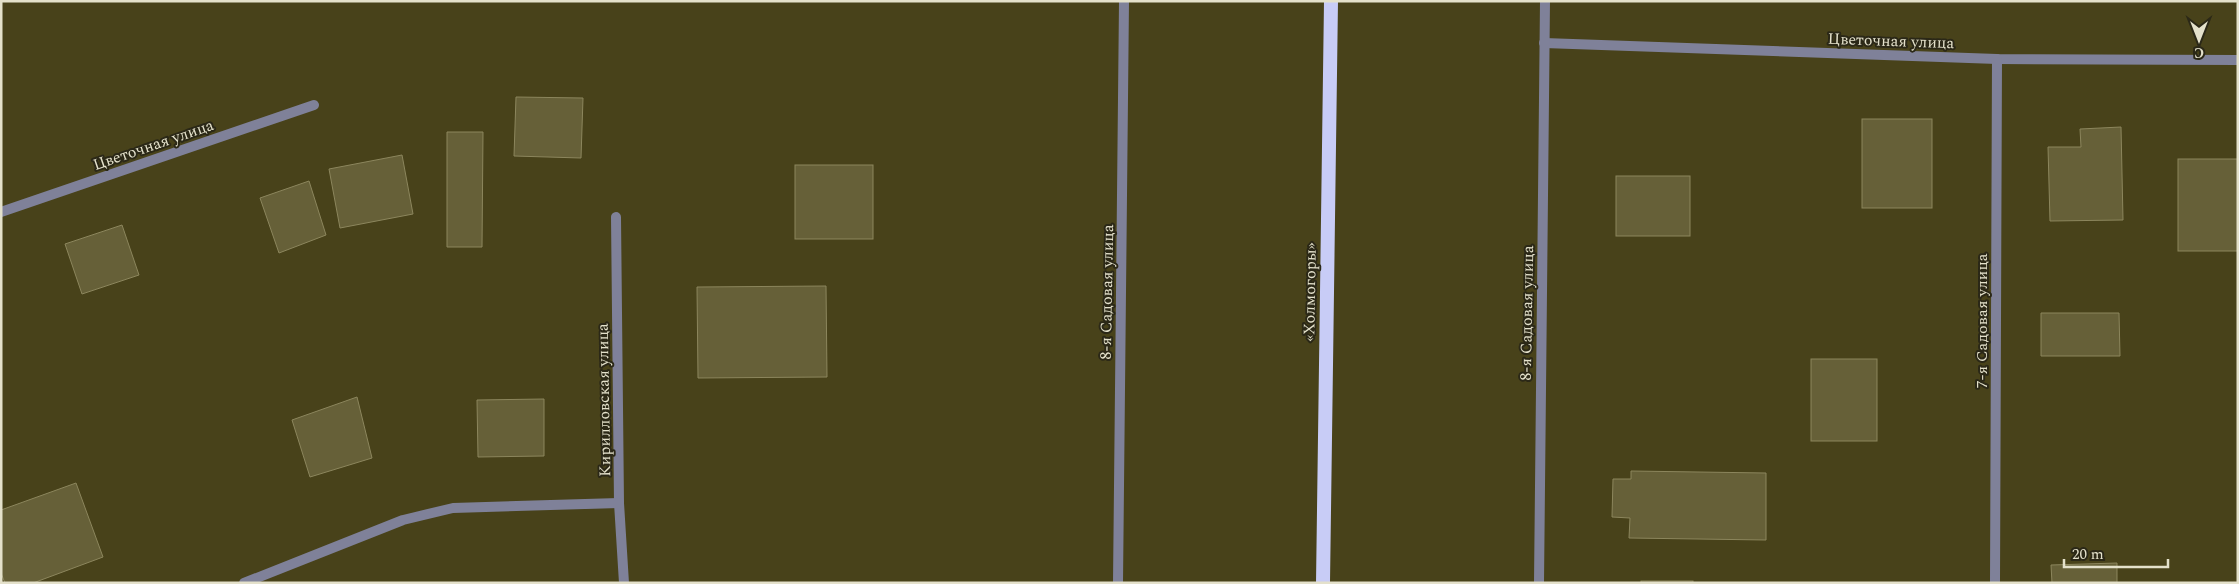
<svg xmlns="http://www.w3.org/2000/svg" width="2239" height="584" viewBox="0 0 2239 584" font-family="Spectral,serif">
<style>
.building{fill:#666038;stroke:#8c865d}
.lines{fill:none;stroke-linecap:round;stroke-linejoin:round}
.minor{stroke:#7f8199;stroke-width:10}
.trunk{stroke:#c8ccf6;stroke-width:14}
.labels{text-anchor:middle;stroke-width:4;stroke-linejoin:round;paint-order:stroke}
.street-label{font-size:16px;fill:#e4e1cb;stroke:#2b2817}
</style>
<rect width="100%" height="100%" fill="#48421a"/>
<!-- building -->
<g class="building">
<polygon points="516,97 583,98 581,158 514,156"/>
<rect x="1862" y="119" width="70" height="89"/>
<polygon points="2121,127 2123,220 2050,221 2048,147 2081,147 2080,129"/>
<polygon points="447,132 483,132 482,247 447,247"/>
<polygon points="402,155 413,214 340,228 329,169"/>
<rect x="2178" y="159" width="60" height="92"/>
<rect x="795" y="165" width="78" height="74"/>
<rect x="1616" y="176" width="74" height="60"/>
<polygon points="309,181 326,235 279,253 260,198"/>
<polygon points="122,225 139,275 82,294 65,244"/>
<polygon points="826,286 827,377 698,378 697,287"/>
<polygon points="2041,313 2119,313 2120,356 2041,356"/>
<rect x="1811" y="359" width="66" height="82"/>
<polygon points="357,397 372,458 310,477 292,420"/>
<polygon points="544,399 544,456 478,457 477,400"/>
<polygon points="1631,471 1766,473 1766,540 1629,538 1630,518 1612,517 1613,479 1631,479"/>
<polygon points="76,483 103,557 33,583 5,583 1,573 1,510"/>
<polygon points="2117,563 2117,583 2052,583 2051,565"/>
<rect x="1641" y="581" width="52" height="2"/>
</g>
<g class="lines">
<!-- minor -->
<g class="minor">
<polyline points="1544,43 1997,59 2238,60"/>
<polyline points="1,212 314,105"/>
<polyline points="616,217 619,503 624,583"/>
<polyline points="244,583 403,520 453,508 619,503"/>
<polyline points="1118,583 1124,1"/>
<polyline points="1539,583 1545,1"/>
<polyline points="1995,583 1997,59"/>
</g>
<!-- trunk -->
<polyline class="trunk" points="1323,583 1331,1"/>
</g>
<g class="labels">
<!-- street labels -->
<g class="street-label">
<text transform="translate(1891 40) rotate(2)" y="6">Цветочная улица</text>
<text transform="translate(153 144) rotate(-19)" y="6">Цветочная улица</text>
<text transform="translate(1106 292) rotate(-89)" y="6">8-я Садовая улица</text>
<text transform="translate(1309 292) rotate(-89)" y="6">«Холмогоры»</text>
<text transform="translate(1526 313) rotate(-89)" y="6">8-я Садовая улица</text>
<text transform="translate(1981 321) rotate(-90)" y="6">7-я Садовая улица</text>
<text transform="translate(603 400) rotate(-91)" y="6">Кирилловская улица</text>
</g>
</g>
<!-- border -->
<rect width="2239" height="584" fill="none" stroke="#e4e1cb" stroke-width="5"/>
<!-- north arrow -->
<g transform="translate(2199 40) rotate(180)" stroke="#2b2817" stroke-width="4" paint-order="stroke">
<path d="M0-4L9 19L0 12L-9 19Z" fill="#e4e1cb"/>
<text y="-8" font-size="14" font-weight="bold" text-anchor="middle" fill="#e4e1cb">С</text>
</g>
<!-- scale -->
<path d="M2064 559v8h104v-8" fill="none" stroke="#e4e1cb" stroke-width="2.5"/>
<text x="2072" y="559" font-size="15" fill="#e4e1cb" stroke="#2b2817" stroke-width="4" paint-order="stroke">20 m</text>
</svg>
